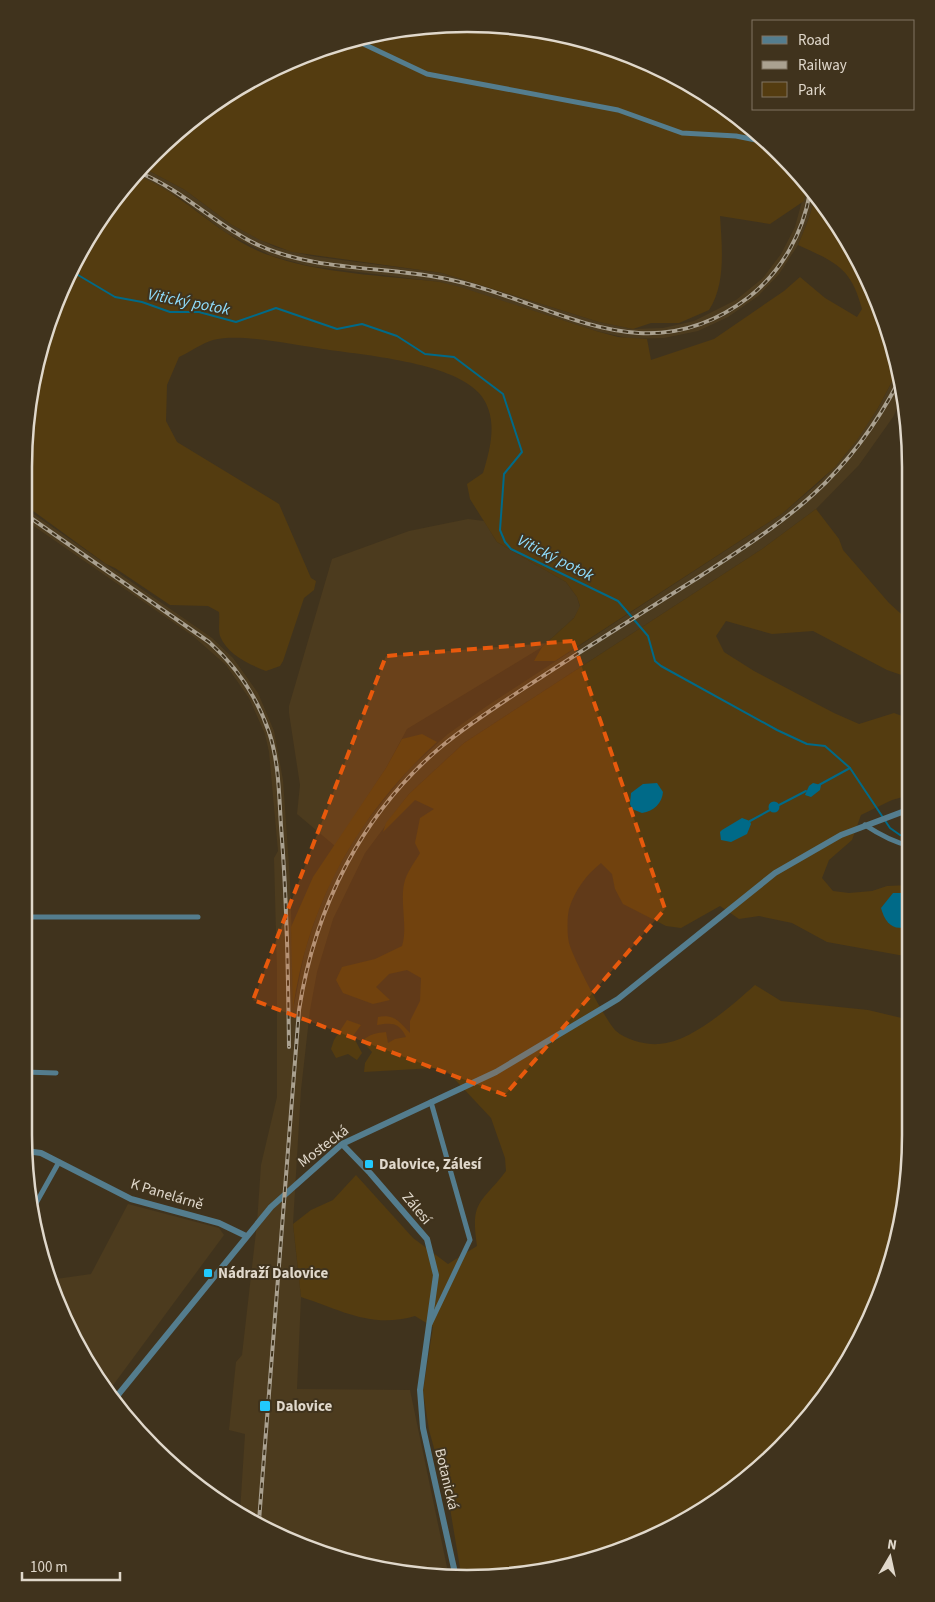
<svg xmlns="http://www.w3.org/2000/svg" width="935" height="1602" viewBox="0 0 935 1602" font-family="'Source Sans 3',sans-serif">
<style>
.built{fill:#4c3b1e}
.green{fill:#543c10}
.water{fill:#006a88}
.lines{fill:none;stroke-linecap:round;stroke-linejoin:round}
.stream{stroke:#006a88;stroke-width:2}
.minor{stroke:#547d8e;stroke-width:5}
.tertiary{stroke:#547d8e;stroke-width:6}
.rail-casing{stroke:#aaa190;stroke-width:4}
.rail{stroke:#40331d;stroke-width:2;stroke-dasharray:5.5;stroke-linecap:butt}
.marked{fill:#e8590c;fill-opacity:0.2;stroke:#e8590c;stroke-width:4;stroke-dasharray:10 6;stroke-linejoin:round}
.poi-dot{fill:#21c9fd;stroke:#40331d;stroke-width:2}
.labels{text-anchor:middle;stroke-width:4;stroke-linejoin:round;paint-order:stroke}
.street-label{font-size:15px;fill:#e0d8cb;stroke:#40331d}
.poi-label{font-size:15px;font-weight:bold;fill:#e0d8cb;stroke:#40331d;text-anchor:start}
.water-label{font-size:16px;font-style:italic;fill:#90defe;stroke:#40331d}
.rim{fill:none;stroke:#e0d8cb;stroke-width:2.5}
</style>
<rect width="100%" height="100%" fill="#40331d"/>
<!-- built -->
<g class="built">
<polygon points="142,167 185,190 232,225 275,247 311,256 442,273 599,322 633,329 663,328 694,321 736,300 763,278 781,254 795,227 806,186 815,197 809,218 798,245 779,274 758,296 728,317 698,331 664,338 632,339 596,331 440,282 309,266 272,256 226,233 180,198 136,175"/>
<polygon points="897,372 902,399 893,417 859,465 816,509 762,549 464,743 409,794 365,853 333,919 317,972 310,1010 301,1090 293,1224 301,1297 297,1389 410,1390 448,1572 352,1563 240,1512 245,1434 229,1430 236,1362 242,1355 257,1223 261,1165 277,1097 277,971 274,858 278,851 269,752 265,734 249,698 226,665 193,636 25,520 25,508 212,638 233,658 258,693 274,731 283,780 290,880 294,1005 305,950 317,914 332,878 361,828 410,768 448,734 487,706 783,513 821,481 846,454 878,408"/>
<polygon points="468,519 484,521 497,542 566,582 577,597 580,607 574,618 542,647 407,729 386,768 335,846 297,814 300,785 289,713 289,706 332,559 409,531"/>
<polygon points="128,1204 219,1228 224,1235 108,1392 49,1280 91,1274"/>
</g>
<!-- green -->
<g class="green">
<path d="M467 24 554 32 637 57 714 98 781 154 806 186 804 201 770 224 720 216C722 247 726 284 709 310L679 323H651L633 329 599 322 442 273 292 252 260 240 232 225 185 190 142 167 154 154 221 99 297 58 381 32Z"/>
<path d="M136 175C181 192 213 230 256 250 310 274 382 275 440 282L460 287 596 331 618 337 647 339 651 360 714 339 784 291 800 277 825 298 857 317 862 309C851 267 835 262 798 245L809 218 815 197 852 245 888 325 897 372 878 408 857 440 835 467 783 513 555 661H534L542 647 574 618 580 606 577 597 566 582 497 542 470 499 467 484 483 473C491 447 499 416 479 393 451 362 363 355 323 349 293 345 242 333 213 340 202 343 190 352 179 357L167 385 166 421 177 442 279 504 311 578 316 581 314 590 304 598 283 661 280 666 266 671C248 664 227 654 220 636 218 629 220 619 219 612L208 606 170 605 115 568 106 564 25 505V438L47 325 98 221Z"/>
<path d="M816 509 839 539 843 550 889 603 910 622V678L887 670 813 631 772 634 726 621 716 636 724 652 754 671 834 713 859 724 894 713 910 719V795L892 800 861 815 852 840 829 860 822 878 833 891 849 893 872 891 887 886 910 885V895L905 893V928L910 925V957L827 942 792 923 759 916 739 919 720 906 681 928 666 926 623 904 615 889 612 874 601 863C586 875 575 890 569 909 567 917 567 935 569 943 573 958 605 1020 616 1031 626 1040 646 1045 659 1044 692 1042 731 1006 755 985L781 1001 868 1010 910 1020V1164L888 1277 837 1381 738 1486 637 1545 496 1577 461 1574 449 1502 429 1430 423 1391 433 1327 415 1316C372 1329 341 1310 301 1297L293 1224 311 1210 333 1200 356 1175 413 1238 448 1264 477 1246C470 1200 481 1204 506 1171L505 1158 491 1118 447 1071 434 1068 364 1072 365 1063 372 1052 362 1041C370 1034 376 1033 386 1032L388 1043 395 1039 406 1037C399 1022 392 1023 377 1025L378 1017C395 1014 399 1022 410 1033V1021L420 1001 421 978 407 970 389 974 376 987 390 1000 373 1004 343 993 336 980 342 967 375 959 402 946C408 927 400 904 404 884 406 873 415 862 420 853L415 843 420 818 434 809 415 800 383 832 386 823 409 794 464 743 762 549Z"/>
<path d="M422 734 437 742C358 814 308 903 293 1009L291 927 313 877 386 768 402 739Z"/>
<polygon points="347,1020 361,1025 353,1036 362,1053 357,1060 348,1054 336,1058 331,1049 334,1040"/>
</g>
<!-- water -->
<g class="water">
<path d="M657 783 663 792C662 803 654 811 642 813L632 809 630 804 631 793 643 784Z"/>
<polygon points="813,783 821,785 820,790 811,797 805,795 809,786"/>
<circle cx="774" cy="807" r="5.5"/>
<polygon points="742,818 750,821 751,824 747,834 731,842 721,840 720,832 722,830"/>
<path d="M893 893H905L910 895V925C894 933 885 923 881 908Z"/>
</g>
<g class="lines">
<!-- stream -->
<g class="stream">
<polyline points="73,272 115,297 142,302 170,312 199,312 236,322 276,308 337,329 362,324 397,336 425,354 454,357 503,394 522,452 504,474 500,530 505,542 511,549 618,601 648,636 655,661 661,666 777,730 807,744 825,746 850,768 890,828 900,835 910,837"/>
<polyline points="819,785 850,768"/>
<polyline points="779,805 806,791"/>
<polyline points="750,821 770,810"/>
</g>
<!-- minor -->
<g class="minor">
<polyline points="355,40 427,74 618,110 682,133 736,136 766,142"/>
<path d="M865 825C880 835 893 842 910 846"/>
<polyline points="24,917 198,917"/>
<polyline points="24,1072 56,1073"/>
<polyline points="35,1205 59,1162"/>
<polyline points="430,1324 470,1240 431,1102"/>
</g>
<!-- tertiary -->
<g class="tertiary">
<polyline points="342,1144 370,1173 427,1239 436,1275 420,1390 423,1428 455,1573"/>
<polyline points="26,1151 41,1153 131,1199 219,1223 246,1236"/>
<polyline points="113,1401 271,1207 342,1144 496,1072 618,999 775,873 841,835 910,809"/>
</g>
<!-- rail casing -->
<g class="rail-casing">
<g id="rail">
<path d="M138 172C183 190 215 225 258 245 315 271 381 266 442 278 552 299 642 379 749 297 782 271 803 233 810 192"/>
<path d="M25 514 209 642C237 667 257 697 269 732 279 762 279 795 281 826 287 900 288 973 289 1047"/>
<path d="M259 1521 299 1010C315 907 362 813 442 746 475 719 511 697 546 674 597 641 648 609 699 577 790 518 847 480 899 381"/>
</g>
</g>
<!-- rail -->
<use href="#rail" class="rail"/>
</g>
<!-- marked area -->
<path class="marked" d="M573 641 665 909 505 1095 253 1000 386 656Z"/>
<!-- markers -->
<g class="poi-dot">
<rect x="364" y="1159" width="10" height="10" rx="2.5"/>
<rect x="203" y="1268" width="10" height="10" rx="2.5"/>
<rect x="259" y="1400" width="12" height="12" rx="2.5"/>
</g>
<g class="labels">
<!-- street labels -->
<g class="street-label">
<text transform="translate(323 1146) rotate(-37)" y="5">Mostecká</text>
<text transform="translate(167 1194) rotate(17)" y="5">K Panelárně</text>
<text transform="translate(417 1208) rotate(50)" y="5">Zálesí</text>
<text transform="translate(447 1479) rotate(77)" y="5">Botanická</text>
</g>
<!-- poi labels -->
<g class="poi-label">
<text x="379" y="1169">Dalovice, Zálesí</text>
<text x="218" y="1278">Nádraží Dalovice</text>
<text x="276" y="1411">Dalovice</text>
</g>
<!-- water labels -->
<g class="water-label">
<text transform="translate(189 301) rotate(11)" y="6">Vitický potok</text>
<text transform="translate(556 557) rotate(27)" y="6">Vitický potok</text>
</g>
</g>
<!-- crop -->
<path d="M0 0H935V1602H0ZM467 32H467A435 435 0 0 1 902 467V1135A435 435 0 0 1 467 1570H467A435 435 0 0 1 32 1135V467A435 435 0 0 1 467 32Z" fill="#40331d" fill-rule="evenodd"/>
<path class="rim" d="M467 32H467A435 435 0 0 1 902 467V1135A435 435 0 0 1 467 1570H467A435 435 0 0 1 32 1135V467A435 435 0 0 1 467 32Z"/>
<!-- legend -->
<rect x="752" y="20" width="162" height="90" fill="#40331d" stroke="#807563"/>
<rect x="762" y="36" width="25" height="8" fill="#547d8e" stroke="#807563"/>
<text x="798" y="45" font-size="15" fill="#e0d8cb">Road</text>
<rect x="762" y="61" width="25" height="8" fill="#aaa190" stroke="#807563"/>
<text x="798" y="70" font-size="15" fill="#e0d8cb">Railway</text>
<rect x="762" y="82" width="25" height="15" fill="#543c10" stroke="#807563"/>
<text x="798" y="95" font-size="15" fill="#e0d8cb">Park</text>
<!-- north arrow -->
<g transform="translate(890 1557) rotate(9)" stroke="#40331d" stroke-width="4" paint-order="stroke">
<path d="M0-4L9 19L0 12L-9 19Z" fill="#e0d8cb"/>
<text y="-8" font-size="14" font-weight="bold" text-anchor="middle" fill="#e0d8cb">N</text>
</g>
<!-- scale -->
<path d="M22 1572v8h98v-8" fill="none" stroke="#e0d8cb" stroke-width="2.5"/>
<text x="30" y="1572" font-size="15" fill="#e0d8cb" stroke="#40331d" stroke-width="4" paint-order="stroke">100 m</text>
</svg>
